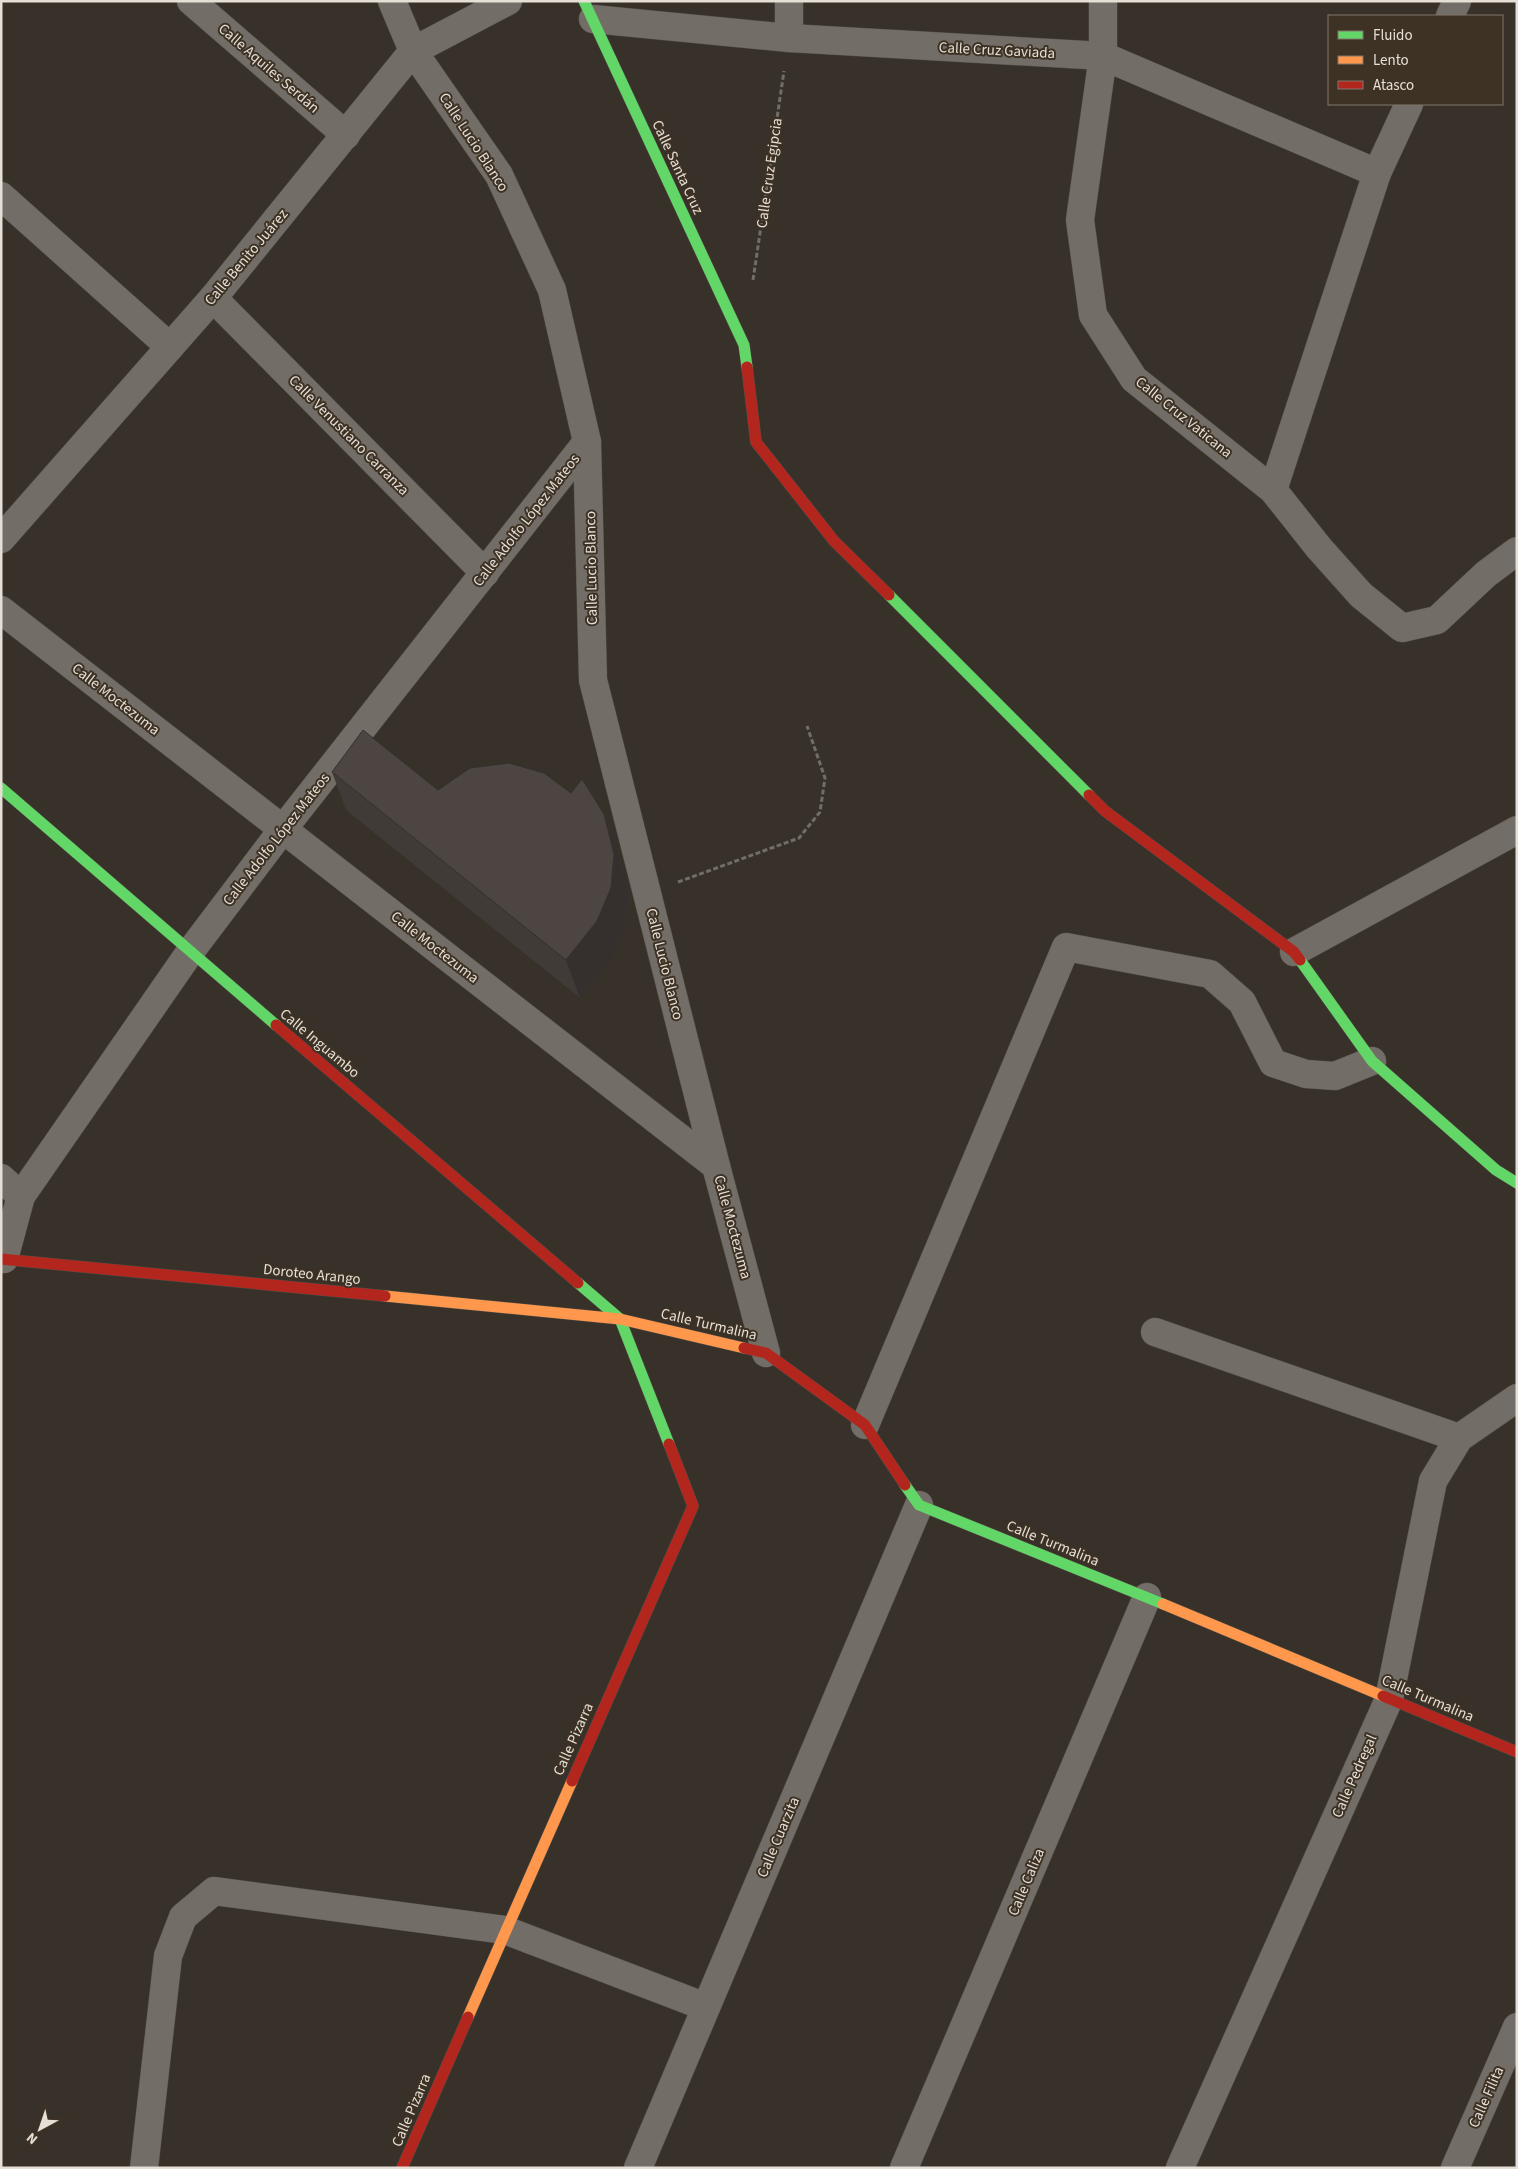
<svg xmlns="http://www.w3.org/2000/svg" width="1518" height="2169" viewBox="0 0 1518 2169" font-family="'Source Sans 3',sans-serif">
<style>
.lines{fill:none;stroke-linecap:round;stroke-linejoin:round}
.street-casing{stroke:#524d46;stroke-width:29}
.fast-casing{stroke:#524d46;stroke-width:12}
.slow-casing{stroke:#524d46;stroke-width:12}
.jam-casing{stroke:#524d46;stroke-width:12}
.path{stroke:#726d68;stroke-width:3;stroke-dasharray:5 2.5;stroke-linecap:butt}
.street{stroke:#726d66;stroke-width:28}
.fast{stroke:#63d668;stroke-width:11}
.slow{stroke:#ff974d;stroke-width:11}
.jam{stroke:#b3261e;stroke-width:11}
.wall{fill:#413b38}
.shaded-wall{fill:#35302e}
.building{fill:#4c4541;stroke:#35302e}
.labels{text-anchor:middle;stroke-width:4;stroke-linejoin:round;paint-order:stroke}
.street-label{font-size:15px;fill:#e6dfd6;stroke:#3d3224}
</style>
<rect width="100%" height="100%" fill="#37312a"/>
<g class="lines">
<!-- street casing -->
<g class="street-casing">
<g id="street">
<polyline points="191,1 346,135"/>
<polyline points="392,1 413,51 499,175 552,290 587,442 593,680 716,1166 766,1353"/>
<polyline points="789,1 789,38"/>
<polyline points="1103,1 1103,56 1080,220 1093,315 1134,379 1273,490 1319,548 1361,595 1402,628 1437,620 1486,574 1517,551"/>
<polyline points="1450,16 1457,1"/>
<polyline points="593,19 789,38 1103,56 1377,173"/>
<polyline points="1,196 170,347"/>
<polyline points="213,298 485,573"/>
<polyline points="1273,490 1377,173 1409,104"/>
<polyline points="1,539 213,298 413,51 508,1"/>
<polyline points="1,610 716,1166"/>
<polyline points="1294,952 1517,830"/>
<polyline points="1,1178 21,1196"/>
<polyline points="4,1259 21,1196 190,952 283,829 587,442"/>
<polyline points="1155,1332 1459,1438"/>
<polyline points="865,1425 1066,947 1210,974 1242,1002 1273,1063 1306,1074 1335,1076 1372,1061"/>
<polyline points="144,2168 168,1956 183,1917 214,1891 505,1930 706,2007"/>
<polyline points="638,2168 919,1505"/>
<polyline points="904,2168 1147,1597"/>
<polyline points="1180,2168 1389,1699 1433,1481 1459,1438 1517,1398"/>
<polyline points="1455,2168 1517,2027"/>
</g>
</g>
<!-- fast casing -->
<g class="fast-casing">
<g id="fast">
<polyline points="584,1 744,345 747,367"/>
<polyline points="889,595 1089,795"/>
<polyline points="1,788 276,1025"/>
<polyline points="1300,960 1372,1061 1496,1170 1517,1183"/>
<polyline points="578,1283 620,1319 669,1444"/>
<polyline points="905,1485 919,1505 1163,1604"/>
</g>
</g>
<!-- slow casing -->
<g class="slow-casing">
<g id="slow">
<polyline points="385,1296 620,1319 744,1348"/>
<polyline points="1163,1604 1383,1696"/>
<polyline points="468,2017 572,1781"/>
</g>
</g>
<!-- jam casing -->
<g class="jam-casing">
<g id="jam">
<polyline points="747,367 756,442 834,541 889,595"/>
<polyline points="1089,795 1105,811 1294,952 1300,960"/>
<polyline points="276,1025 578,1283"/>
<polyline points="1,1259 385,1296"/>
<polyline points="744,1348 766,1353 865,1425 905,1485"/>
<polyline points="1383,1696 1517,1752"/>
<polyline points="572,1781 693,1506 669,1444"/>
<polyline points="402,2168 468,2017"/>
</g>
</g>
<!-- path -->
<g class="path">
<polyline points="753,280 784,71"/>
<polyline points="678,882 799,838 820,812 825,778 807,726"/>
</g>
<!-- street -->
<use href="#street" class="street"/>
<!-- fast -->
<use href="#fast" class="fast"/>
<!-- slow -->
<use href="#slow" class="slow"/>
<!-- jam -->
<use href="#jam" class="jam"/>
</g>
<!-- wall -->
<polygon class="wall" points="332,772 438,790 604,814 618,852 628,893 625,927 611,959 580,998 346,810"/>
<!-- shaded-wall -->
<polygon class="shaded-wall" points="604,814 618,852 628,893 625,927 611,959 580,998 566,960"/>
<!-- building -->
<polygon class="building" points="363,730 438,790 470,768 509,763 544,773 571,793 582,779 604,814 614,854 611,888 597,921 566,960 332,772"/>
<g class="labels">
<!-- street labels -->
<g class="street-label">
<text transform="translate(997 50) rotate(3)" y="5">Calle Cruz Gaviada</text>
<text transform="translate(269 68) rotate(41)" y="5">Calle Aquiles Serdán</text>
<text transform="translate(474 142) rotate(57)" y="5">Calle Lucio Blanco</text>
<text transform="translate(678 167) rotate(65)" y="5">Calle Santa Cruz</text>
<text transform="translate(769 173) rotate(-82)" y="5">Calle Cruz Egipcia</text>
<text transform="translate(246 257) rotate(-50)" y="5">Calle Benito Juárez</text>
<text transform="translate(1184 417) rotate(39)" y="5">Calle Cruz Vaticana</text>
<text transform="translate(349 435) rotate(45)" y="5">Calle Venustiano Carranza</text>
<text transform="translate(526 520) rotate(-52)" y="5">Calle Adolfo López Mateos</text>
<text transform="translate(591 568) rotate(-91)" y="5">Calle Lucio Blanco</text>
<text transform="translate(116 699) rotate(38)" y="5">Calle Moctezuma</text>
<text transform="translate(276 839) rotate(-52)" y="5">Calle Adolfo López Mateos</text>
<text transform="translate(435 947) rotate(38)" y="5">Calle Moctezuma</text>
<text transform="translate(665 964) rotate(76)" y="5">Calle Lucio Blanco</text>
<text transform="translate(320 1043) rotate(40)" y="5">Calle Inguambo</text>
<text transform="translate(733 1227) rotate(75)" y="5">Calle Moctezuma</text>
<text transform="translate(312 1274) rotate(6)" y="5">Doroteo Arango</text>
<text transform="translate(709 1324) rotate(13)" y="5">Calle Turmalina</text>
<text transform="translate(1053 1543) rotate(22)" y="5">Calle Turmalina</text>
<text transform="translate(1428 1698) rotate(23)" y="5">Calle Turmalina</text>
<text transform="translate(573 1739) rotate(-66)" y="5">Calle Pizarra</text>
<text transform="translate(1354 1776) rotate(-66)" y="5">Calle Pedregal</text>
<text transform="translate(778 1837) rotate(-67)" y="5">Calle Cuarzita</text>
<text transform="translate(1026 1882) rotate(-67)" y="5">Calle Caliza</text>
<text transform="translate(1486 2097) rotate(-66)" y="5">Calle Filita</text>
<text transform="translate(411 2110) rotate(-67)" y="5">Calle Pizarra</text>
</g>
</g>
<!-- border -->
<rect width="1518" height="2169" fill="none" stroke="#e6dfd6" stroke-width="5"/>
<!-- legend -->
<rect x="1328" y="15" width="175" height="90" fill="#3d3224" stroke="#81776b"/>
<rect x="1338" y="31" width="25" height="8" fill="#63d668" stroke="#81776b"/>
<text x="1373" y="40" font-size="15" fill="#e6dfd6">Fluido</text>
<rect x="1338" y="56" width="25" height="8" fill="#ff974d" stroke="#81776b"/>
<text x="1373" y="65" font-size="15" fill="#e6dfd6">Lento</text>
<rect x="1338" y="81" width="25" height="8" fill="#b3261e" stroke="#81776b"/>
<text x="1373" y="90" font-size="15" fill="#e6dfd6">Atasco</text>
<!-- north arrow -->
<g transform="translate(40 2129) rotate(220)" stroke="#3d3224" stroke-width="4" paint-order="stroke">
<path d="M0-4L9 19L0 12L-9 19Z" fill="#e6dfd6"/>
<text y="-8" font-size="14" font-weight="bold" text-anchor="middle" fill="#e6dfd6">N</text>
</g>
</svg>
